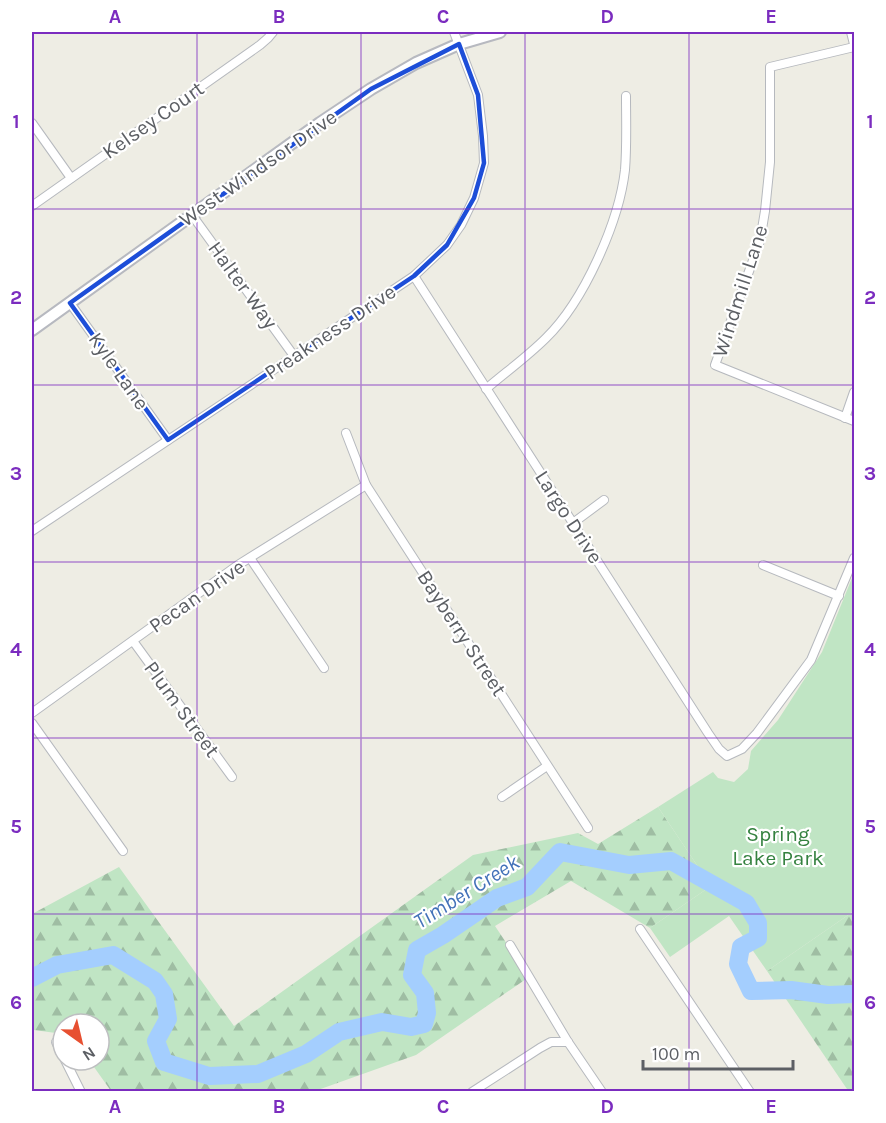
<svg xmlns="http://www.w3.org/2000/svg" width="886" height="1123" viewBox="0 0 886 1123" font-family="Karla,sans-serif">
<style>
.forest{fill:url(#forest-firs)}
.park{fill:#c0e5c4}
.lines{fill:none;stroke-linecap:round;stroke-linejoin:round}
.river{stroke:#a4cefe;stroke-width:18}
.street-casing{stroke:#b6b9be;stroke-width:10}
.secondary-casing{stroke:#b7b9c0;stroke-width:14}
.street{stroke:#fff;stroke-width:8}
.secondary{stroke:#fff;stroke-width:10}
.marked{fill:none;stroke:#1d4ed8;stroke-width:4.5;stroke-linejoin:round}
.grid{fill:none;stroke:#7b2cbf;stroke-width:1.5;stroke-opacity:0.55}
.labels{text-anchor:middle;stroke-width:4.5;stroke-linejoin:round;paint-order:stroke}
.street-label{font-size:21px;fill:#5c5f64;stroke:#fff}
.park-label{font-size:21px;fill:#358240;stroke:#fff}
.water-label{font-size:22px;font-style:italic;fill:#4372b9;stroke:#fff}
.neatline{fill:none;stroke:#7b2cbf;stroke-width:2}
.grid-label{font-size:20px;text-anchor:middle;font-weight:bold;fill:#7b2cbf}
</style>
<defs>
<pattern id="forest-firs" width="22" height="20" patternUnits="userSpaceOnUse" patternTransform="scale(1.5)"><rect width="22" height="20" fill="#c0e5c4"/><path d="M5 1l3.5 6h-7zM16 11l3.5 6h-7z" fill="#9fbda3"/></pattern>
</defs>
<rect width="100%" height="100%" fill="#eeede4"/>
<!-- forest -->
<g class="forest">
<polygon points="658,807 711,886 650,928 571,881 495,926 529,977 416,1055 315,1091 111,1091 89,1060 99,1060 99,1024 63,1024 63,1034 34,1030 32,1032 32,914 119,867 234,1026 473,855 578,833 598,844"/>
<polygon points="854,911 854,1091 849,1092 767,971"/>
</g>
<!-- park -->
<polygon class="park" points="854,573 854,911 767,971 729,916 670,957 650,928 711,886 658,807 713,772 718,778 734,782 748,769 751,751 778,720 822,652"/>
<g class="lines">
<!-- river -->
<polyline class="river" points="32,978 57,965 113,955 155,981 164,994 168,1019 156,1041 164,1062 209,1076 258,1074 306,1054 339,1032 382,1022 411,1027 424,1024 427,1013 425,993 412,975 417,950 443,935 497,898 527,887 560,852 629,865 671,861 746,903 758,923 758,938 741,947 738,964 751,991 791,990 828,995 854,994"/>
<!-- street casing -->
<g class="street-casing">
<g id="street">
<polyline points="851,32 854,44"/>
<polyline points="854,47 770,67 770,162 765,211 760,241 715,365 854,421"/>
<polyline points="32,123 71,178"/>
<polyline points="32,206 260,45 268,38 273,32"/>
<polyline points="192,215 294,356"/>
<polyline points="414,276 708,733 719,749 727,756 742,749 757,733 811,660 854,558"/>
<polyline points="70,303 168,440"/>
<path d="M486 389C506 372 528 356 546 338 584 301 619 222 625 170 627 145 626 120 626 96"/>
<polyline points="845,418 854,392"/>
<polyline points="346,433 366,485 588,828"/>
<polyline points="573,523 604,500"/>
<polyline points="32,531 414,276 447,245 461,225 474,198 484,163 483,136 478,95 454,32"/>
<polyline points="250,558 324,668"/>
<polyline points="763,565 839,596"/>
<polyline points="133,641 232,777"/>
<polyline points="32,713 238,565 366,485"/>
<polyline points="32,723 123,851"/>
<polyline points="502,797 547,766"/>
<polyline points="640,929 750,1092"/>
<polyline points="510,945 568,1042 602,1092"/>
<polyline points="56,1042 63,1056"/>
<polyline points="65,1060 81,1092"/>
<polyline points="472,1092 540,1048 551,1042 568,1042"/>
</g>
</g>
<!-- secondary casing -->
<g class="secondary-casing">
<polyline id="secondary" points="32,330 320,123 371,89 416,63 459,44 500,32"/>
</g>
<!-- street -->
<use href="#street" class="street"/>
<!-- secondary -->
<use href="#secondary" class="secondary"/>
</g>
<!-- marked area -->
<path class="marked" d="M459 44 478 95 484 163 474 198 447 245 414 276 168 440 70 303 371 89Z"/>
<!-- grid -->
<path class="grid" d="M197 32V1092M361 32V1092M525 32V1092M689 32V1092M32 209H854M32 385H854M32 562H854M32 738H854M32 914H854"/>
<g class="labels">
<!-- street labels -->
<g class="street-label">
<text transform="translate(153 120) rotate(-35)" y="7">Kelsey Court</text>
<text transform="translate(258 168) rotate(-35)" y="7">West Windsor Drive</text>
<text transform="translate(243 285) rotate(54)" y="7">Halter Way</text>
<text transform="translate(740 291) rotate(-72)" y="7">Windmill Lane</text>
<text transform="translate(330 332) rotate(-34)" y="7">Preakness Drive</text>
<text transform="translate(119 371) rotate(55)" y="7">Kyle Lane</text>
<text transform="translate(569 517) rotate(57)" y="7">Largo Drive</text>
<text transform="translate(197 596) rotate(-35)" y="7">Pecan Drive</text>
<text transform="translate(462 633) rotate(57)" y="7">Bayberry Street</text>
<text transform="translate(182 709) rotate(54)" y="7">Plum Street</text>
</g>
<!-- park labels -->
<g class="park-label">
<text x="778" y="841">Spring<tspan x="778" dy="24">Lake Park</tspan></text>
</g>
<!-- water labels -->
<g class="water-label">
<text transform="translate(466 891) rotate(-32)" y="8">Timber Creek</text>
</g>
</g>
<!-- border -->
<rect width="886" height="1123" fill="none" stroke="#ffffff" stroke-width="66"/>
<!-- north arrow -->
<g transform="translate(81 1042) rotate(146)"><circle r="28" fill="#ffffff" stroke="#bebfc1" stroke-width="1.5"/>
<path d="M0-4.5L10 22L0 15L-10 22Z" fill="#e75031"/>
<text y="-9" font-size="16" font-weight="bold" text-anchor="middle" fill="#5c5f64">N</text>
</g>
<!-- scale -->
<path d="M643 1060v9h150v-9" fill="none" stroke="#5c5f64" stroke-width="3"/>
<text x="652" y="1060" font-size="18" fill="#5c5f64" stroke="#ffffff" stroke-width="4.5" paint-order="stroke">100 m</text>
<rect x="33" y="33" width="820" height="1057" class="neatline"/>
<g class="grid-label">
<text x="115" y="23">A</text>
<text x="279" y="23">B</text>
<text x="443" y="23">C</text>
<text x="607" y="23">D</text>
<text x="771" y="23">E</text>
<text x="16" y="128">1</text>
<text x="870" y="128">1</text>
<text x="16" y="304">2</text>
<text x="870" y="304">2</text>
<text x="16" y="480">3</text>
<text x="870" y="480">3</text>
<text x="16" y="656">4</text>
<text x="870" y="656">4</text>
<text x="16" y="833">5</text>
<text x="870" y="833">5</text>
<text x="16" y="1009">6</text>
<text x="870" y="1009">6</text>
<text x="115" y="1113">A</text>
<text x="279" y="1113">B</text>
<text x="443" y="1113">C</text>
<text x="607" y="1113">D</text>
<text x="771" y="1113">E</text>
</g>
</svg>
